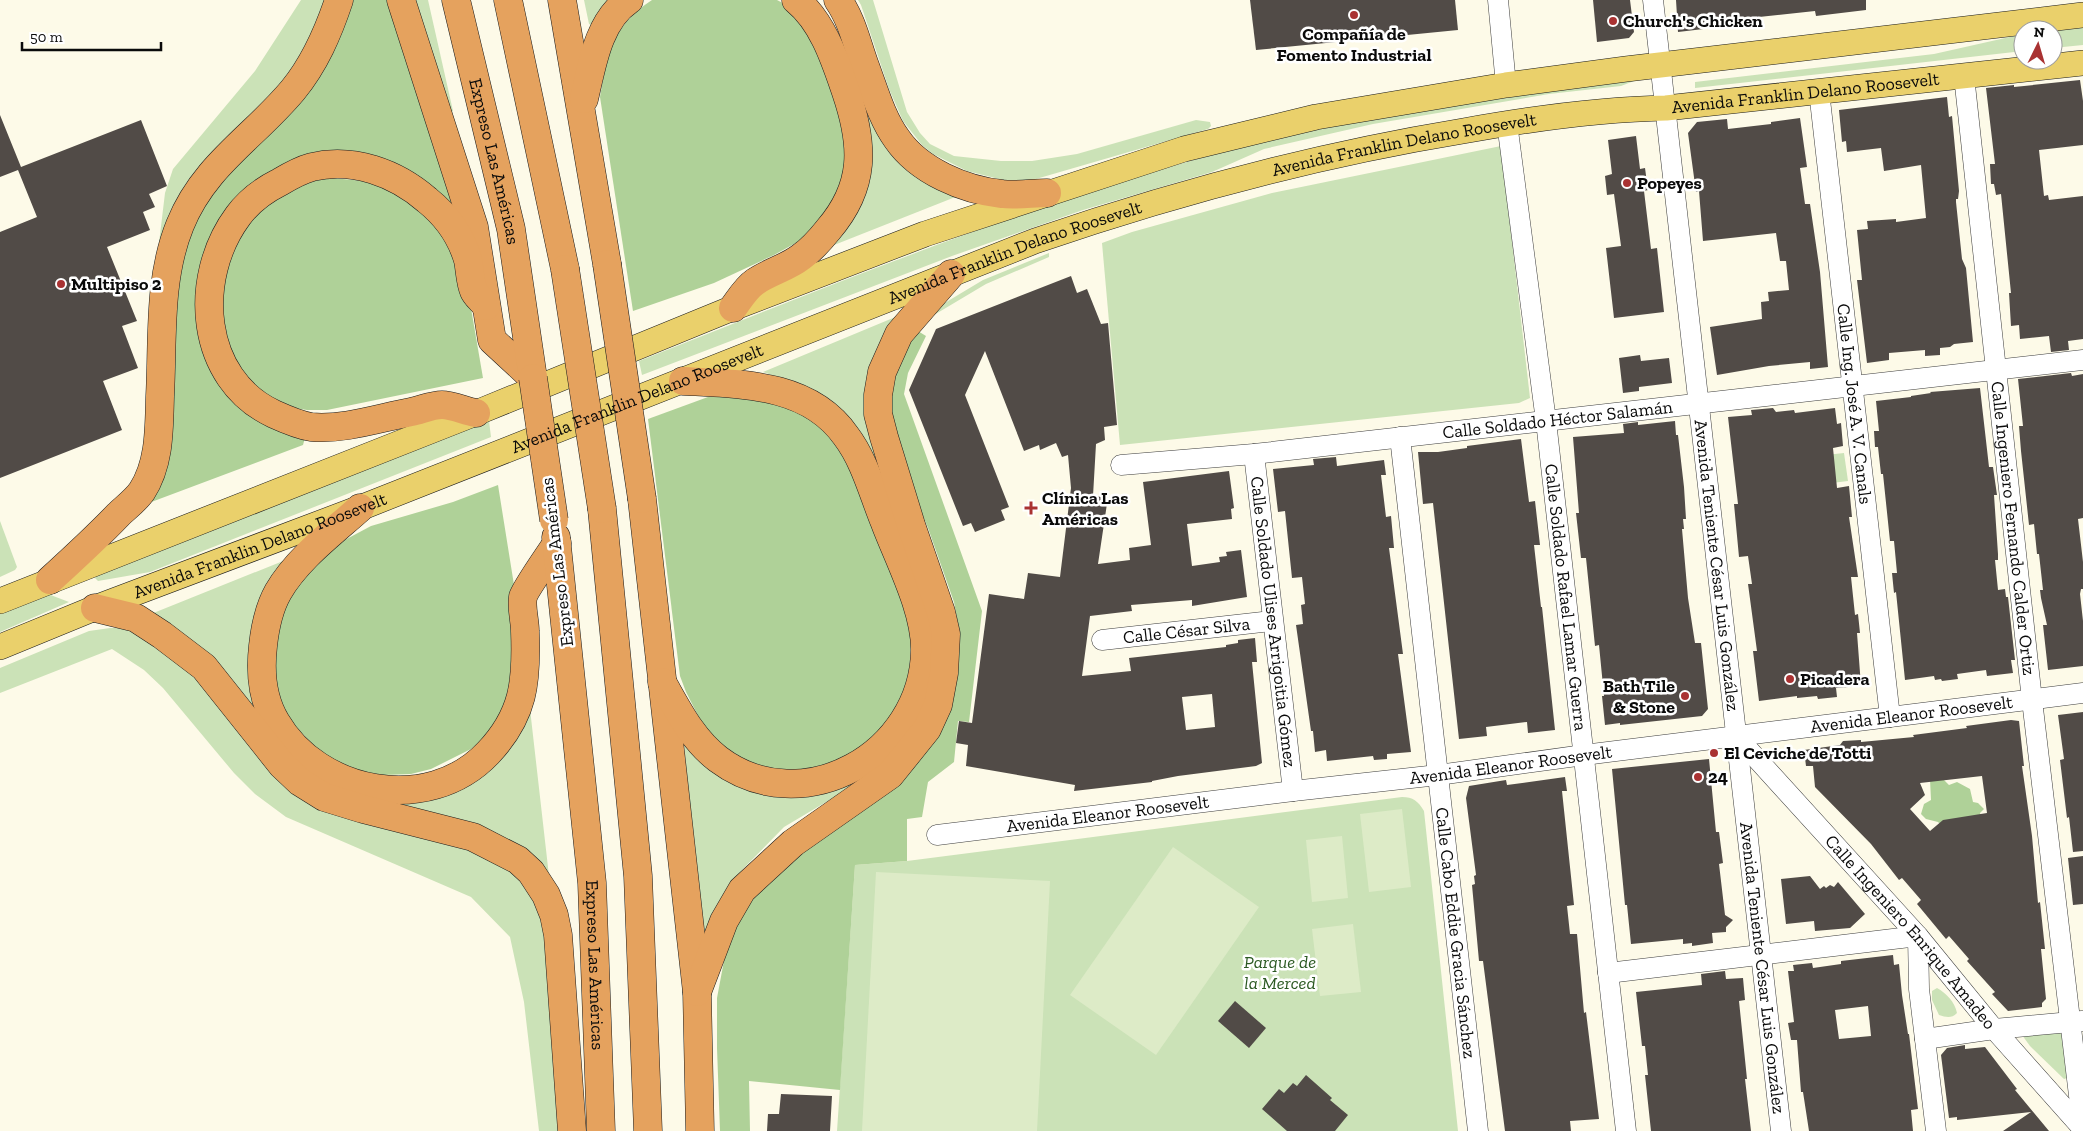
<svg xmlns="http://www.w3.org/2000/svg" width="2083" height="1131" viewBox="0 0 2083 1131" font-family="'Zilla Slab',serif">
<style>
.green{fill:#cbe2b7}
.forest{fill:#afd198}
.pitch{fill:#ddebc7}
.building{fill:#514b47;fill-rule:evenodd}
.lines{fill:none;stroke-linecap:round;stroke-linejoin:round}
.minor-casing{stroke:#3d3d3d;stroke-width:21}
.major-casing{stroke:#1b1b1b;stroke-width:26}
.highway-casing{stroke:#1b1b1b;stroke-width:29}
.minor{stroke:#fff;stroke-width:20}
.major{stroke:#ead06b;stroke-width:25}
.highway{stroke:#e5a25e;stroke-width:28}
.highway-bridge-casing{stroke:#1b1b1b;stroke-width:29;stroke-linecap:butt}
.highway-bridge{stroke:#e5a25e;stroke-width:28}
.poi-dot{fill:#a93232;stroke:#fff;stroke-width:2}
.labels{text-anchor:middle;stroke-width:5;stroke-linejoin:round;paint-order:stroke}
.poi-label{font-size:18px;font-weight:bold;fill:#0a0a0a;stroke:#fff;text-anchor:start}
.street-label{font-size:18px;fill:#0a0a0a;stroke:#fff}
.park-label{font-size:18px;font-style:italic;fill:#2b5922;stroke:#fff}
</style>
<rect width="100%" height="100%" fill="#fdfae8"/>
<!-- green -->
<g class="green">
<polygon points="301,0 327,0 304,54 272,94 181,194 159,243 165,193 173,169 255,71"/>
<polygon points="410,0 428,0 453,111 448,113"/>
<polygon points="584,0 611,0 592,25 589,24"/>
<polygon points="858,0 873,0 907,112 920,133 930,144 954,156 1001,161 1032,161 1077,154 1196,120 1210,122 1211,126 1208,129 1029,181 1003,180 967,171 933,154 922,145 903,121 889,89 861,5"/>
<polygon points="2083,27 2083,45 2053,48 2053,31"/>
<polygon points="2023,34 2023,51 1695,88 1695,82 1934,54"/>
<path d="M1632 77 1634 81 1621 86 1549 94 1373 124 1264 149 1212 172 1083 210 952 256 642 375 639 361C827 287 1013 210 1208 156 1347 117 1490 100 1632 77Z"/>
<polygon points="875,116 968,192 824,249 867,118"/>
<polygon points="1501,146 1530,398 1519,403 1120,445 1102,243 1132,232 1272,193"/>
<polygon points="1049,253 1049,257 986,284 934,315 928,313 983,280"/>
<path d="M905 313 888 334 875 368 869 398 867 426 876 457 934 605 939 645 937 669 930 696 915 727 891 756 853 786 784 827 742 870 720 903 705 936H699L684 742C697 747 706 760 717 768 726 775 739 783 750 786 761 790 779 794 791 794 859 789 923 737 932 667 934 648 932 630 929 611L782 733 878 476C872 462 866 447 858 434 837 401 798 384 763 372Z"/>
<polygon points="489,421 491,437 150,572 98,581 95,578 96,575"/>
<polygon points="1844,453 1848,481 1792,488 1789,459"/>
<polygon points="0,521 17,567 15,570 0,577"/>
<path d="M293 557 296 558C289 566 279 574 273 583 228 653 259 752 336 785 361 795 386 798 414 796 439 794 465 788 484 772 500 759 519 727 527 709H530L549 876 545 875C536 865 529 854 519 847 462 807 377 813 318 778 269 749 248 697 209 657 192 640 168 629 146 616Z"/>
<polygon points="48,594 69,602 0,632 0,613"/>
<polygon points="110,628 128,628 201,676 226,712 476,849 527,882 543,904 565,1131 539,1131 524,1002 510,937 471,897 286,817 255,794 234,773 163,688 144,670 112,649 0,693 0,668 89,631"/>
<path d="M1402 797C1413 797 1418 801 1424 811L1458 1131H837L855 865 907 861Z"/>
<path d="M1937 988C1946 993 1955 1002 1957 1013 1951 1019 1946 1017 1939 1015L1932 1000V991Z"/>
<polygon points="2060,1033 2064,1036 2067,1078 2064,1079 2030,1046 2022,1035"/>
</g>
<!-- forest -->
<g class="forest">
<polygon points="347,0 394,0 466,222 438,193 286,165 254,181 236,197 207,347 306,434 303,445 146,504 171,427 174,392 176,283 194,218"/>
<path d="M652 0H777L790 7 808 30 841 108 846 153 841 192 821 227 803 239 774 255 714 283 633 311 600 97C607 53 613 25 652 0Z"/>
<polygon points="321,177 364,181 406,193 445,230 467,285 483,378 327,410 307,410 287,407 259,390 242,371 225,345 220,321 224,265 251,217 291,187"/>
<polygon points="913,328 926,336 908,373 904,394 982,611 969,722 958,721 954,762 928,782 922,817 907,819 907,861 855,865 840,1090 749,1081 750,1131 720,1131 717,1048 717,998 726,950 740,917 767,879 899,776 957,669 960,635 954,602 928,528 908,480 885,387"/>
<polygon points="741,393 812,416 845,455 905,605 911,641 909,677 901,707 877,736 838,764 797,773 753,765 709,737 686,692 680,676 648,419 708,397"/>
<polygon points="498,485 514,585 514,698 494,730 471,749 431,769 411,774 383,775 351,770 323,755 292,723 274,697 267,674 279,601 326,550 371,526 453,502"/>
<polygon points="1930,779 1943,779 1949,785 1957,782 1970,789 1973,802 1978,803 1984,809 1980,813 1982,820 1951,835 1938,822 1926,819 1921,814 1924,804 1931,800"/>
</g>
<!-- pitch -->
<g class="pitch">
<polygon points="1402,809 1411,887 1369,892 1360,814"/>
<polygon points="1342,836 1348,898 1312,902 1306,840"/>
<polygon points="1173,847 1259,907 1156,1055 1070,995"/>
<polygon points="876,872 1050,881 1037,1131 862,1131"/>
<polygon points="1353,924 1361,992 1320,996 1312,929"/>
</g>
<!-- building -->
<g class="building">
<polygon points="1250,0 1455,0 1458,30 1256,50"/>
<polygon points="1593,0 1630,0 1634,32 1629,38 1597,42"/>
<polygon points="1676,0 1866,0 1866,10 1816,16 1815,11 1712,22 1712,28 1678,32"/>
<polygon points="2080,80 2083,101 2083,145 2039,150 2044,196 2048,195 2049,200 2083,196 2083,339 2068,341 2069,350 2051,352 2049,336 2020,339 2019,325 2011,326 2009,293 2011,293 2001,194 1996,195 1994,184 1991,184 1990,164 1995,164 1986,88 2014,85 2014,87"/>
<polygon points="1947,97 1949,117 1952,116 1959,191 1958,199 1956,199 1956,202 1962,259 1966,268 1973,342 1954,344 1950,347 1940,348 1940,355 1925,356 1925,350 1889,353 1889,360 1867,363 1857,280 1862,280 1857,230 1868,229 1867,221 1896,219 1896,222 1926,218 1921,165 1884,171 1881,148 1847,152 1846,141 1842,142 1839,110"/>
<polygon points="0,115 21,167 141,120 167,186 149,194 155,207 143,212 150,230 107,247 137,321 122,326 138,368 103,381 122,430 0,478 0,232 37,217 18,170 0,177"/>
<polygon points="1800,118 1807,167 1800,168 1805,204 1810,204 1820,272 1828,367 1810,369 1810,362 1769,366 1717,375 1710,327 1762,319 1761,302 1769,301 1768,292 1789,290 1786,261 1780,261 1776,233 1703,241 1699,191 1696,192 1688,133 1697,122 1727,119 1728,129 1771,124 1771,122"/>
<polygon points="1636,136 1640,169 1645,168 1648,190 1644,191 1651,249 1657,248 1664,312 1614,318 1606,248 1621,246 1614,194 1607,195 1605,176 1612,174 1608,140"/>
<path d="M1071 276 1077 293 1087 289 1101 324 1108 323 1117 425 1104 427 1105 440 1096 444 1093 496 1108 497 1098 564 1130 560 1129 548 1151 545 1143 482 1229 471 1234 508 1231 509 1232 519 1187 524 1192 566 1220 562 1219 557 1227 556 1226 552 1241 550 1247 597 1192 606V600L1131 605 1132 611 1090 616 1082 676 1131 671 1129 658 1226 647V645L1238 643V640L1255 638 1257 662H1252L1262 763 1256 766 1178 776 1152 781V782L1074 791 1075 785 966 766 968 745 956 743 959 721 972 723 989 594 1024 599 1028 573 1060 577 1071 488 1068 455 1062 457 1056 443 1040 450 1039 445 1024 451 985 351 965 395 1009 507 1001 510 1005 520 975 532 971 523 963 526 909 390 936 329ZM1212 694 1215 727 1186 730 1182 697Z"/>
<polygon points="1640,355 1641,361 1669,358 1672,383 1639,387 1639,391 1623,393 1619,358"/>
<polygon points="2071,373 2072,376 2083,374 2083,518 2078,519 2083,562 2083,589 2081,589 2080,594 2083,621 2083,666 2048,670 2043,625 2047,625 2041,598 2040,590 2043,590 2039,554 2037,554 2034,524 2029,525 2021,451 2019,426 2023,426 2018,379"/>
<polygon points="1980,388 1989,467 1993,467 1997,495 1994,495 1998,554 1998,560 1995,560 1998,590 2005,589 2006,597 2008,597 2015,660 2011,660 2013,673 1987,676 1986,670 1957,674 1958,679 1942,681 1941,679 1935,680 1934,676 1905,680 1896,592 1894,593 1892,573 1897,573 1894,541 1890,541 1883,474 1881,474 1878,447 1875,447 1874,431 1879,431 1876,401 1911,397 1911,396 1931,393 1930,392"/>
<polygon points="1773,408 1776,412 1794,410 1795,413 1835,408 1837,424 1841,423 1843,446 1833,448 1837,488 1849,486 1852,517 1849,517 1858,577 1851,577 1855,615 1858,614 1860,633 1857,633 1861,686 1836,688 1837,697 1818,699 1817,696 1797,698 1797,696 1759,701 1753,651 1757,651 1748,584 1752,584 1748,556 1739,557 1734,504 1738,504 1728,417 1752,415 1751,410"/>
<polygon points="1675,421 1676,435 1678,435 1684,487 1686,519 1683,519 1684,529 1682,529 1688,598 1695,643 1701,643 1708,709 1702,716 1620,725 1620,723 1605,725 1602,696 1604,696 1599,645 1595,646 1586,558 1581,558 1576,513 1579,513 1573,437 1624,433 1623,424 1638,422 1638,425"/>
<polygon points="1521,439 1529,502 1535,501 1540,545 1534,545 1541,607 1542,607 1555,730 1528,733 1527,722 1486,727 1487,736 1459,739 1433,503 1423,504 1418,452 1438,452 1467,448 1467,446"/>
<polygon points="1336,457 1337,466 1384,460 1386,475 1381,475 1386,517 1391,516 1394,548 1389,548 1403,654 1398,654 1411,752 1387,754 1387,759 1374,760 1373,756 1327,761 1326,750 1315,752 1313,731 1311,731 1296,625 1303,624 1301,605 1305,604 1302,577 1292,578 1285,511 1278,512 1273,469 1314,465 1313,459"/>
<polygon points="2083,712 2083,851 2073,852 2069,817 2067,818 2060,760 2064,759 2058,715"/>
<path d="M2011 720 2019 721 2024 766H2022L2032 836 2038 903 2040 902 2045 949H2041L2046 999 2042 1003V1007L2008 1011 1992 994 1995 992 1967 961 1969 959 1949 936 1946 939 1917 904 1921 900 1902 878 1899 880 1871 844 1815 787 1813 766H1806L1804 750 1840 745 1843 741 1861 740V742L1914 737 1913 735 1967 728 1966 726ZM1982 776 1987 813 1943 820 1930 831 1910 809 1925 795 1920 783Z"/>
<polygon points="1709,759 1716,832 1719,832 1723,863 1719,864 1725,915 1733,920 1726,927 1726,932 1712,933 1713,943 1692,946 1692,943 1683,944 1683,939 1631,944 1627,905 1625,905 1612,769"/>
<polygon points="1565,777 1567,791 1562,791 1574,905 1567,906 1570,934 1577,934 1584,1013 1586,1012 1599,1119 1570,1121 1571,1131 1505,1131 1483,961 1479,961 1472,885 1475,884 1474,876 1476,875 1466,798 1469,786 1506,780 1507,785"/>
<polygon points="2083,856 2083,904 2073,905 2068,858"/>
<polygon points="1810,876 1820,889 1824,886 1826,888 1830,885 1834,887 1838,882 1865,914 1850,928 1815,931 1814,921 1786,924 1781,879"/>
<path d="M1893 955 1894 965 1899 964 1902 995 1908 1034H1909L1918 1109 1911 1110 1913 1131H1809L1803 1092H1801L1797 1040H1791L1788 1023 1794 1022 1788 971H1794L1793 965 1812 963 1813 968 1841 964V961ZM1868 1006 1871 1036 1839 1039 1835 1010Z"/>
<polygon points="1725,971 1726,979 1743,978 1745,1000 1739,1001 1747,1079 1745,1079 1751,1131 1651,1131 1645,1075 1648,1075 1645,1046 1642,1046 1636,992 1702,985 1701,974"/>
<polygon points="1235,1001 1266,1028 1249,1048 1218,1021"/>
<polygon points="1965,1045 1965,1049 1985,1047 2017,1089 2015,1090 2049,1131 2003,1131 2031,1112 1957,1120 1957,1117 1949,1118 1941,1055 1947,1048"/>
<polygon points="1306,1075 1332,1098 1330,1100 1348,1115 1335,1131 1287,1131 1262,1109 1279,1089 1284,1093 1293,1083 1297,1086"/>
<polygon points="781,1094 832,1096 830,1131 767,1131 768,1114 779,1114"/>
</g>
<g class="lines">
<!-- minor casing -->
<g class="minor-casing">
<g id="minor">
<polyline points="1498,0 1506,85"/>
<path id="s1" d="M1653 0 1781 1131"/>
<path id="s2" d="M1964 76 2032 700 2083 1129"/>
<path id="s3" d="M1819 91 1890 717"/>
<path id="s4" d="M1507 123 1546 421 1626 1131"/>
<path id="s5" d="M1400 437 1478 1131"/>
<path id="s6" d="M1254 454 1293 791"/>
<path id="s7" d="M1121 465 1254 454 2083 360"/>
<path id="s8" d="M1102 640 1272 621"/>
<path id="s9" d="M1737 737 1918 936 1994 1029 2083 1129"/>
<path id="s10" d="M937 835 1293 791 1438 775 1584 755 2083 693"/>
<polyline points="1608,973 1918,936 1919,989 1936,1131"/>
<polyline points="1925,1039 1994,1029 2082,1021"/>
</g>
</g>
<!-- major casing -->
<g class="major-casing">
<g id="major">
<polyline points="0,601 476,413 733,308 925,234 1184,149 1316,117 1506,85 1626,69 2083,15"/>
<path id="s11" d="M0 647 95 608 360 508 1035 241C1175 193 1317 155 1463 131 1530 119 1598 109 1666 108L2083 63"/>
</g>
</g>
<!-- highway casing -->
<g class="highway-casing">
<g id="highway">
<polyline points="401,0 474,227 492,340 533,378"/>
<path id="s12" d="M456 0 511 229 533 378"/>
<polyline points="508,0 565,269"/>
<polyline points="562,0 607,264"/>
<path d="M838 0C852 20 857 44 865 66 874 90 882 119 897 139 919 171 964 190 1002 194 1016 196 1033 193 1047 193"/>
<path d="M584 99C592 65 598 21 629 0"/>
<path d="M733 308C739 300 746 288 755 282 769 272 787 268 801 257 811 250 820 240 828 230 866 186 864 145 846 92 835 60 823 22 796 0"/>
<path d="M476 413C465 411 452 405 442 405 432 405 421 410 411 412 379 418 344 430 311 427 299 425 285 419 274 414 199 379 192 278 238 216 249 201 264 190 280 182 290 176 301 170 312 167 353 157 396 173 427 200 447 216 461 236 468 260 470 270 470 282 474 291 476 296 483 301 486 306"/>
<polyline points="642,499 697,992 700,1131"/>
<path d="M360 508C332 533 297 559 278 592 269 608 265 627 263 646 260 672 262 699 276 722 318 794 428 816 488 753 524 715 527 682 525 631 525 621 521 607 523 597 525 589 551 553 557 543"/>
<polyline points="602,509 638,876 648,1131"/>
<path id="s13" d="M556 537 592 883 601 1131"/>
<path d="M50 580C73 559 96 538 118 515 125 508 136 500 142 491 160 463 159 429 160 396 163 339 158 279 180 225 204 165 254 137 293 90 315 63 328 33 339 0"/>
<polyline points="95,608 136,618 162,635 204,667 282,765 300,782 324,797 363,809 473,837 518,860 531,872 546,895 554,915 558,935 572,1131"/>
<path d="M662 682C678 710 692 739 718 759 803 823 923 754 925 651 926 611 899 560 885 523 873 494 865 461 846 436 809 383 741 384 683 381"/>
<polyline points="697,992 724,921 742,890 793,843 890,775 927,729 938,705 944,673 946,634 941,612 911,525 884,437 878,414 878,395 882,372 899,334 951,274"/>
</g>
</g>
<!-- minor -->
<use href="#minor" class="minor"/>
<!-- major -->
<use href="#major" class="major"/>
<!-- highway -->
<use href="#highway" class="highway"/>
<!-- highway-bridge casing -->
<g class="highway-bridge-casing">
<g id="highway-bridge">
<polyline points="607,264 642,499"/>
<polyline points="565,269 602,509"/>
<polyline points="533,378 554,520"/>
</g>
</g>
<!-- highway-bridge -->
<use href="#highway-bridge" class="highway-bridge"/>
</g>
<!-- markers -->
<g class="poi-dot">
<circle cx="1354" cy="15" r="5"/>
<circle cx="1613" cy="21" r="5"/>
<circle cx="1627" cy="183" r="5"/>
<circle cx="61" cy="284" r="5"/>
<path d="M1028.5 500.5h5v5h5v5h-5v5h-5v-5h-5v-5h5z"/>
<circle cx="1790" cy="679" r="5"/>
<circle cx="1685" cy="696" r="5"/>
<circle cx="1714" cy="753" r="5"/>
<circle cx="1698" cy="777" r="5"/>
</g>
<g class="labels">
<!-- poi labels -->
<g class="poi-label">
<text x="1623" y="27">Church's Chicken</text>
<text x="1354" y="40" text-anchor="middle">Compañía de<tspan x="1354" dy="21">Fomento Industrial</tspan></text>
<text x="1637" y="189">Popeyes</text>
<text x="71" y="290">Multipiso 2</text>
<text x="1042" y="504">Clínica Las<tspan x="1042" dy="21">Américas</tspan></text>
<text x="1800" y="685">Picadera</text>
<text x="1675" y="692" text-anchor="end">Bath Tile<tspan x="1675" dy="21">&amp; Stone</tspan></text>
<text x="1724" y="759">El Ceviche de Totti</text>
<text x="1708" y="783">24</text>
</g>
<!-- street labels -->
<g class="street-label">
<text dy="6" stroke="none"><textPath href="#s11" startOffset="1899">Avenida Franklin Delano Roosevelt</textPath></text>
<text dy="6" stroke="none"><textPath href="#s11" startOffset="1494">Avenida Franklin Delano Roosevelt</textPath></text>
<text dy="6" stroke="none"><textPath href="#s12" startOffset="166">Expreso Las Américas</textPath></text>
<text dy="6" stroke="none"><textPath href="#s11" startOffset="1089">Avenida Franklin Delano Roosevelt</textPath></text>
<text dy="6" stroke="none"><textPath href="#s11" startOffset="684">Avenida Franklin Delano Roosevelt</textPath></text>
<text dy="6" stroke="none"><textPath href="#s3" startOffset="315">Calle Ing. José A. V. Canals</textPath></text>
<text dy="6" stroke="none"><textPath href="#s7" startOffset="439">Calle Soldado Héctor Salamán</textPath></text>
<text dy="6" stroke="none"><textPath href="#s2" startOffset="455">Calle Ingeniero Fernando Calder Ortiz</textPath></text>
<text dy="6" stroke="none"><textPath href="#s11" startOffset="279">Avenida Franklin Delano Roosevelt</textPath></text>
<text transform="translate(557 562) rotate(-97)" y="6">Expreso Las Américas</text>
<text dy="6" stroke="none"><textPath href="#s1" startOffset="569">Avenida Teniente César Luis González</textPath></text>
<text dy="6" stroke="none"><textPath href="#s4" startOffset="478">Calle Soldado Rafael Lamar Guerra</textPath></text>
<text dy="6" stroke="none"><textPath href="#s6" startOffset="169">Calle Soldado Ulises Arrigoitia Gómez</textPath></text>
<text dy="6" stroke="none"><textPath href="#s8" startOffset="85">Calle César Silva</textPath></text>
<text dy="6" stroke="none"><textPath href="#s10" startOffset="982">Avenida Eleanor Roosevelt</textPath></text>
<text dy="6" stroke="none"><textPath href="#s10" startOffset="578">Avenida Eleanor Roosevelt</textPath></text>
<text dy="6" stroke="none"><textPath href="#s10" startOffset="172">Avenida Eleanor Roosevelt</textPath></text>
<text dy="6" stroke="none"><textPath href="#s9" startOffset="261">Calle Ingeniero Enrique Amadeo</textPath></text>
<text dy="6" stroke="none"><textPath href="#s5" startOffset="499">Calle Cabo Eddie Gracia Sánchez</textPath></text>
<text dy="6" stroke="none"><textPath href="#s13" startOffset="430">Expreso Las Américas</textPath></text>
<text dy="6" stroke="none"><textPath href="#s1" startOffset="974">Avenida Teniente César Luis González</textPath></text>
</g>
<!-- park labels -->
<g class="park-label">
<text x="1280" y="968">Parque de<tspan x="1280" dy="21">la Merced</tspan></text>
</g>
</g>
<!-- north arrow -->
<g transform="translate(2038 45) rotate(5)"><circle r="24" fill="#ffffff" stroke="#9d9d9d"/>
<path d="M0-4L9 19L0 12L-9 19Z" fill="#a93232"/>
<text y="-8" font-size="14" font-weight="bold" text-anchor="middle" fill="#0a0a0a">N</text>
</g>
<!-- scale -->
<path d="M22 42v8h139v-8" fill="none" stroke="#0a0a0a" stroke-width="2.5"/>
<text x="30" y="42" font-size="15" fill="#0a0a0a" stroke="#ffffff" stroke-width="4" paint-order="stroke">50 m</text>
</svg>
